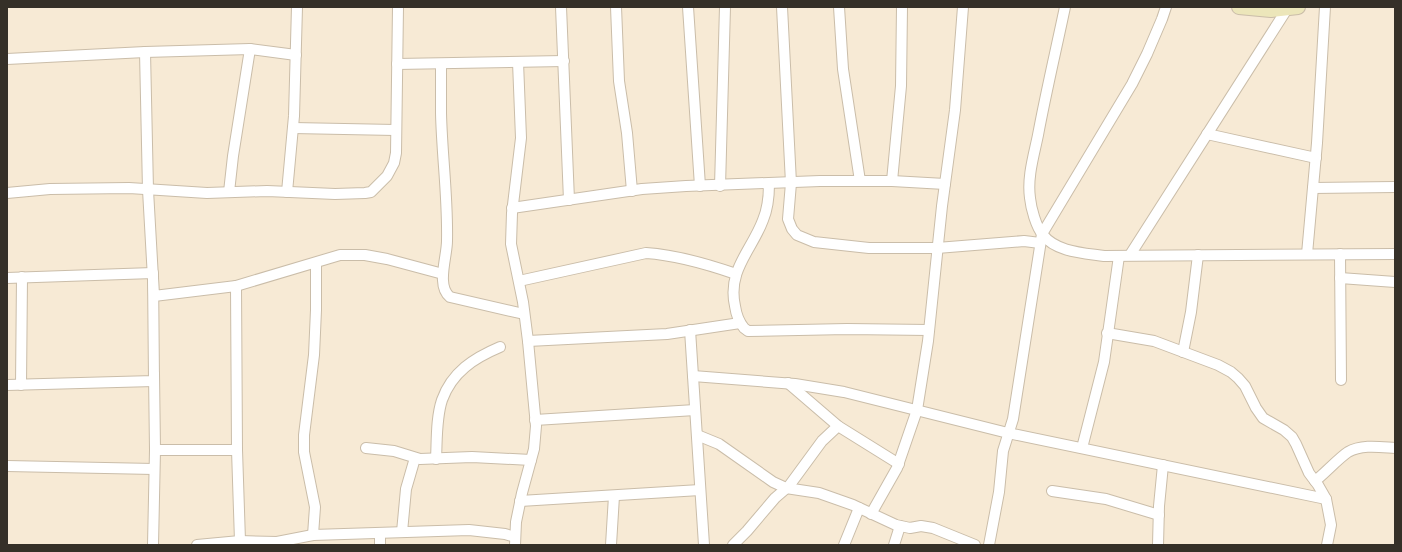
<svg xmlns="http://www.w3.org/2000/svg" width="1402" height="552" viewBox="0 0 1402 552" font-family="'IBM Plex Sans',sans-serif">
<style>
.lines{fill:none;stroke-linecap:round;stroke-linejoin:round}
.street-casing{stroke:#cabda9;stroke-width:12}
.secondary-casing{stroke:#cabda9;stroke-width:16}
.street{stroke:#fff;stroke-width:10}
.secondary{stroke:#ece6ba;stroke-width:14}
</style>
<rect width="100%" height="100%" fill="#f7ead5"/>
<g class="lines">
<!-- street casing -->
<g class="street-casing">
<g id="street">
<polyline points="561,7 569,200"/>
<polyline points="616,7 619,81 627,133 632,191"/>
<polyline points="688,7 700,186"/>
<polyline points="782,7 791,183 788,219 792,229 797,235 814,242 869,248 937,248 1024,241 1040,243"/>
<polyline points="839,7 843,69 860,181"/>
<path d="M1065 7C1056 50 1046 92 1038 135 1034 155 1027 177 1030 198 1031 208 1036 227 1043 235 1056 252 1084 253 1104 256L1395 254"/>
<polyline points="145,52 148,190 154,296 236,286"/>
<polyline points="7,59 145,52 250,49 296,55"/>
<polyline points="397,64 564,61"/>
<path d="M441 64C441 80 441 97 441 113 442 156 448 198 447 241 447 257 436 286 450 297L524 314"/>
<polyline points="293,128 395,130"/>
<polyline points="1207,134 1316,158"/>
<polyline points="892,181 901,86 902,7"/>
<path d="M769 184C769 196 768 208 763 220 752 250 727 270 735 306 736 313 739 322 744 328L748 331 847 329 929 330"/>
<polyline points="720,186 725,7"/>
<polyline points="1313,188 1395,187"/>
<polyline points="229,192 233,156 250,49"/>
<polyline points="287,192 294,116 297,7"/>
<polyline points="7,193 50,189 129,188 207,193 267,191 335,194 365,193 371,192 387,176 394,163 396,153 398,7"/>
<polyline points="512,208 642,189 686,186 820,181 892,181 945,184"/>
<polyline points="1307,254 1317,143 1325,7"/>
<polyline points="1340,254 1341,380"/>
<polyline points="1130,255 1287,9"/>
<polyline points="7,278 153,273 154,381 7,385"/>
<polyline points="1340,278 1395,282"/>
<path d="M519 281 646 253C677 255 707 264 736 274"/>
<polyline points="690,330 704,545"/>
<polyline points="1107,333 1154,341 1218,365 1231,372 1238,378 1245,386 1256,408 1263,418 1284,430 1292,437 1296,444 1309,473 1318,485 1326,499 1331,525 1327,545"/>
<polyline points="528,341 667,334 740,323"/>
<polyline points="1183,352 1191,312 1198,255"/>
<polyline points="154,374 155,450"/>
<polyline points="693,376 795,384 844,392 1008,433 1326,499"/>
<polyline points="788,383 838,426 899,464"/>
<polyline points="21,385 22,277"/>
<polyline points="535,420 695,410"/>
<polyline points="697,435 719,444 773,482 786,488 819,493 853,505 896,525 910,528 921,526 933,528 975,545"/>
<polyline points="366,448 394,451 420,459 472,457 531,460"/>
<polyline points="1082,448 1104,362 1119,256"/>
<path d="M436 459C437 440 436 418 442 400 452 372 474 358 500 347"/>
<polyline points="7,466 154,469"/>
<path d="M1315 481C1324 474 1340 457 1348 452 1362 444 1380 447 1395 448"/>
<polyline points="1052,491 1106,499 1159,515"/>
<polyline points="520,501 700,490"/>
<polyline points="871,514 897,468 917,410 928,341 942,206 955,110 963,7"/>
<polyline points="402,532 406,489 415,458"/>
<polyline points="380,533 380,545"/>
<polyline points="313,535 315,507 304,452 304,435 314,355 316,310 316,263"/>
<polyline points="240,541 237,450 236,286 340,255 365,255 387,259 443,274"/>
<polyline points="153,545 155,450 237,450"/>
<polyline points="197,545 240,541 277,542 313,535 469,530 505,534 515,537"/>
<polyline points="515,545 516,522 522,493 534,449 536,426 528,341 523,302 511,244 512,213 521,138 518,62"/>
<polyline points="611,545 614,496"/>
<polyline points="733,545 747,531 775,498 789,486 822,441 838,426"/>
<polyline points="844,545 859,508"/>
<polyline points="894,545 900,526"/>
<polyline points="989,545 999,492 1003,451 1013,419 1042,234 1132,84 1147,54 1162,19 1166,7"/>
<polyline points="1158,545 1159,506 1163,465"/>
</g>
</g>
<!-- secondary casing -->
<g class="secondary-casing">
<polyline id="secondary" points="1239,7 1271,10 1298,7"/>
</g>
<!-- street -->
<use href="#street" class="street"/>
<!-- secondary -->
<use href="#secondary" class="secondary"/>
</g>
<!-- border -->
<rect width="1402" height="552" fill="none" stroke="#353028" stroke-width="16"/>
</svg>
